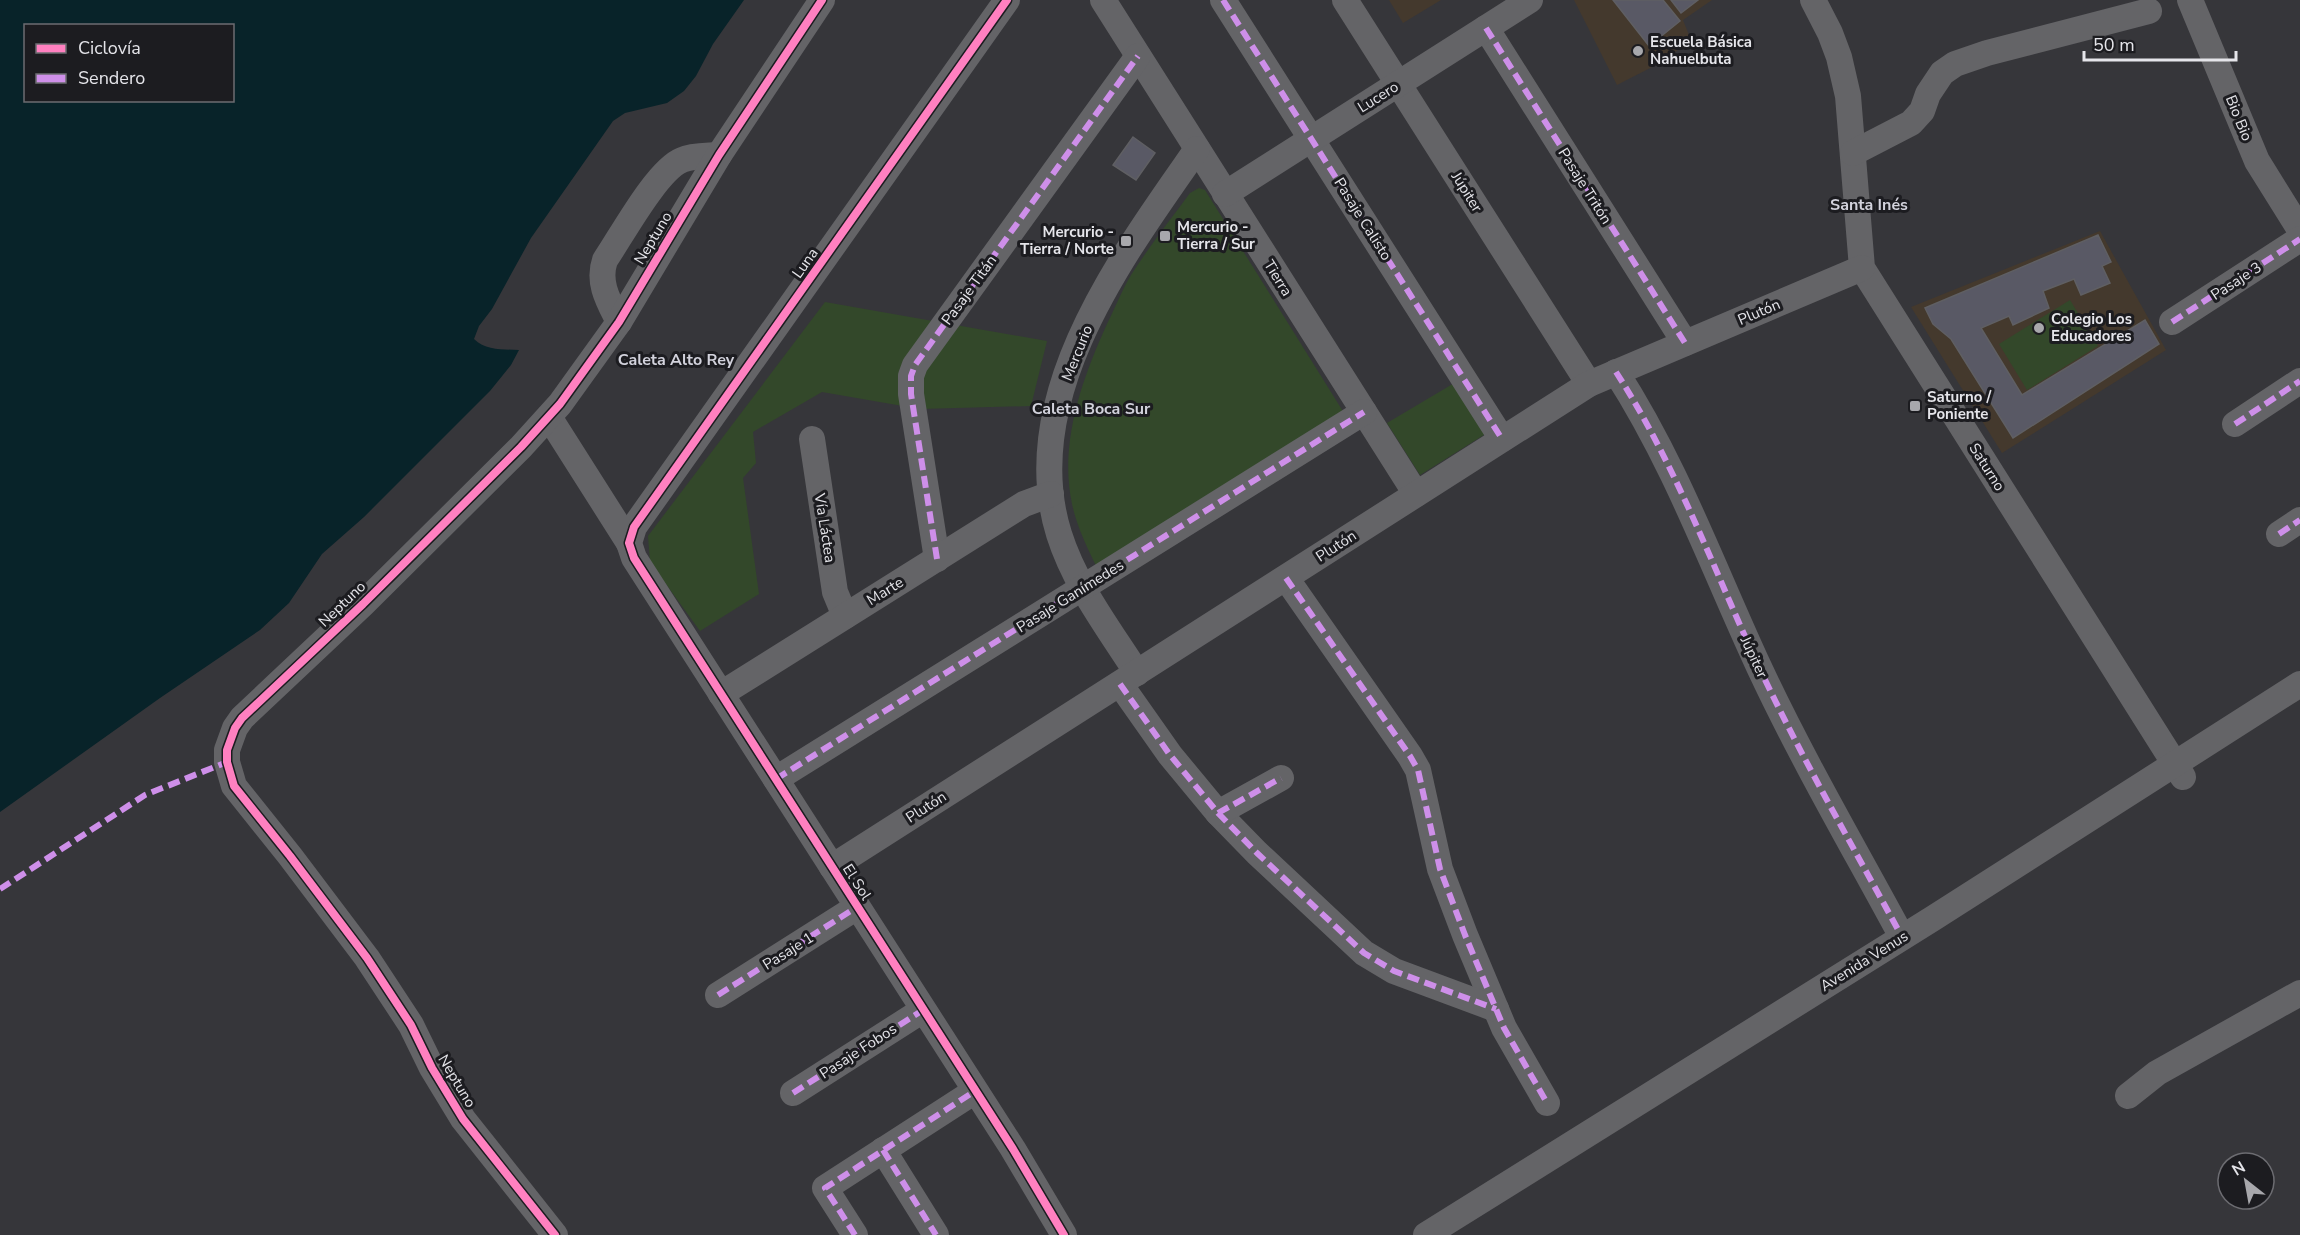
<svg xmlns="http://www.w3.org/2000/svg" width="2300" height="1235" viewBox="0 0 2300 1235" font-family="'Nunito Sans',sans-serif">
<style>
.education{fill:#44392d}
.green{fill:#33482a}
.water{fill:#082329;fill-rule:evenodd}
.building{fill:#595965;stroke:#5f5f63;stroke-width:1.5}
.lines{fill:none;stroke-linecap:round;stroke-linejoin:round}
.minor{stroke:#646467;stroke-width:26}
.quiet{stroke:#ce8fe9;stroke-width:6;stroke-dasharray:12 6;stroke-linecap:butt}
.cycleway-casing{stroke:#1c1c20;stroke-width:11}
.cycleway{stroke:#ff80c0;stroke-width:8}
.poi-dot{fill:#a8a8ac;stroke:#1c1c20;stroke-width:2}
.labels{text-anchor:middle;stroke-width:6;stroke-linejoin:round;paint-order:stroke}
.poi-label{font-size:15px;font-weight:bold;fill:#e5e5ea;stroke:#1c1c20;text-anchor:start}
.street-label{font-size:15px;fill:#e5e5ea;stroke:#1c1c20}
.neighbourhood-label{font-size:16px;font-weight:bold;fill:#d2d2dc;stroke:#1c1c20}
</style>
<rect width="100%" height="100%" fill="#36363a"/>
<!-- education -->
<g class="education">
<polygon points="1389,0 1441,0 1403,23"/>
<polygon points="1574,0 1712,0 1683,20 1691,40 1662,62 1617,85"/>
<polygon points="2100,231 2166,350 2002,453 1911,307"/>
</g>
<!-- green -->
<g class="green">
<path d="M1199 188 1205 190 1344 413 1097 568C1087 547 1077 527 1072 504 1059 443 1082 379 1107 324 1115 308 1122 290 1131 275 1149 247 1170 220 1190 193Z"/>
<polygon points="2070,300 2098,346 2027,390 1999,344"/>
<polygon points="825,302 1047,341 1031,406 920,409 822,392 753,432 756,463 743,478 759,594 700,631 650,562 648,536"/>
<polygon points="1456,382 1487,433 1420,475 1387,423"/>
</g>
<!-- water -->
<path class="water" d="M0 0H744L713 44 696 76 684 91 667 103 625 113 613 121 531 238 492 309 479 326 474 339C486 351 503 349 519 350L511 365 490 391 364 517 322 554 289 603 260 630 160 698 0 812ZM26 26H232V100H26Z"/>
<!-- building -->
<g class="building">
<polygon points="1613,0 1663,0 1680,21 1649,46"/>
<polygon points="1671,0 1698,0 1681,13"/>
<polygon points="1133,137 1155,153 1136,180 1113,165"/>
<polygon points="2098,235 2111,262 2102,266 2110,283 2081,295 2074,279 2043,291 2049,308 2013,325 2009,316 1981,328 2022,395 2145,320 2159,344 2013,438 1951,339 1933,324 1925,308"/>
</g>
<g class="lines">
<!-- minor -->
<g class="minor">
<polyline points="1007,0 634,527 629,543 634,558 1013,1149 1064,1235"/>
<polyline points="1103,0 1416,494"/>
<polyline points="1223,0 1502,439"/>
<polyline points="1345,0 1589,384"/>
<polyline points="1813,0 1830,33 1839,57 1848,96 1862,268 2183,777"/>
<polyline points="2190,0 2257,161 2300,230"/>
<polyline points="1486,28 1685,343"/>
<polyline points="1853,153 1911,123 1922,111 1928,94 1942,73 1955,64 1987,53 2149,11"/>
<polyline points="1225,194 1530,0"/>
<path d="M619 322C609 302 597 283 605 260 622 235 657 170 682 160 693 155 707 156 719 155"/>
<polyline points="2172,322 2300,239"/>
<path d="M1616 372C1676 465 1713 568 1759 667 1802 759 1854 848 1902 937"/>
<polyline points="549,417 629,543"/>
<polyline points="2235,424 2300,381"/>
<polyline points="812,439 835,592 845,616"/>
<polyline points="2279,534 2300,520"/>
<polyline points="937,559 911,394 911,376 915,365 1138,56"/>
<polyline points="1286,578 1410,756 1418,770 1440,869 1465,935 1504,1028 1547,1103"/>
<path d="M1137 673C1109 629 1075 585 1059 534 1016 397 1123 255 1197 149"/>
<polyline points="1120,684 1170,755 1218,813 1257,853 1364,953 1394,971 1496,1009"/>
<polyline points="721,694 1024,504 1051,494"/>
<polyline points="776,779 1364,412"/>
<polyline points="1218,813 1281,778"/>
<polyline points="832,867 1589,384 1862,268"/>
<polyline points="718,995 857,907"/>
<polyline points="793,1093 923,1010"/>
<polyline points="2128,1096 2157,1073 2300,993"/>
<polyline points="883,1150 936,1235"/>
<polyline points="555,1235 463,1119 432,1068 411,1025 367,958 290,856 234,786 227,762 227,750 235,728 242,718 363,604 521,447 560,404 619,322 719,155 822,0"/>
<polyline points="855,1235 825,1188 975,1091"/>
<polyline points="1426,1235 1932,919 2300,684"/>
</g>
<!-- quiet -->
<g class="quiet">
<polyline points="1223,0 1502,439"/>
<polyline points="1486,28 1685,343"/>
<polyline points="2172,322 2300,239"/>
<path d="M1616 372C1676 465 1713 568 1759 667 1802 759 1854 848 1902 937"/>
<polyline points="2235,424 2300,381"/>
<polyline points="2279,534 2300,520"/>
<polyline points="937,559 911,394 911,376 915,365 1138,56"/>
<polyline points="1286,578 1410,756 1418,770 1440,869 1465,935 1504,1028 1547,1103"/>
<polyline points="1120,684 1170,755 1218,813 1257,853 1364,953 1394,971 1496,1009"/>
<polyline points="776,779 1364,412"/>
<polyline points="1218,813 1281,778"/>
<polyline points="0,889 145,795 227,762"/>
<polyline points="718,995 857,907"/>
<polyline points="793,1093 923,1010"/>
<polyline points="883,1150 936,1235"/>
<polyline points="855,1235 825,1188 975,1091"/>
</g>
<!-- cycleway casing -->
<g class="cycleway-casing">
<g id="cycleway">
<polyline points="1007,0 634,527 629,543 634,558 1013,1149 1064,1235"/>
<polyline points="555,1235 463,1119 432,1068 411,1025 367,958 290,856 234,786 227,762 227,750 235,728 242,718 363,604 521,447 560,404 619,322 719,155 822,0"/>
</g>
</g>
<!-- cycleway -->
<use href="#cycleway" class="cycleway"/>
</g>
<!-- markers -->
<g class="poi-dot">
<circle cx="1638" cy="51" r="6"/>
<rect x="1159" y="230" width="12" height="12" rx="3"/>
<rect x="1120" y="235" width="12" height="12" rx="3"/>
<circle cx="2039" cy="328" r="6"/>
<rect x="1909" y="400" width="12" height="12" rx="3"/>
</g>
<g class="labels">
<!-- poi labels -->
<g class="poi-label">
<text x="1650" y="47">Escuela Básica<tspan x="1650" dy="17">Nahuelbuta</tspan></text>
<text x="1177" y="232">Mercurio -<tspan x="1177" dy="17">Tierra / Sur</tspan></text>
<text x="1114" y="237" text-anchor="end">Mercurio -<tspan x="1114" dy="17">Tierra / Norte</tspan></text>
<text x="2051" y="324">Colegio Los<tspan x="2051" dy="17">Educadores</tspan></text>
<text x="1927" y="402">Saturno /<tspan x="1927" dy="17">Poniente</tspan></text>
</g>
<!-- street labels -->
<g class="street-label">
<text transform="translate(1378 97) rotate(-32)" y="5">Lucero</text>
<text transform="translate(2239 118) rotate(68)" y="5">Bio Bio</text>
<text transform="translate(1585 186) rotate(58)" y="5">Pasaje Tritón</text>
<text transform="translate(1467 192) rotate(58)" y="5">Júpiter</text>
<text transform="translate(1363 219) rotate(58)" y="5">Pasaje Calisto</text>
<text transform="translate(653 238) rotate(-59)" y="5">Neptuno</text>
<text transform="translate(805 263) rotate(-55)" y="5">Luna</text>
<text transform="translate(1278 278) rotate(58)" y="5">Tierra</text>
<text transform="translate(2236 281) rotate(-33)" y="5">Pasaje 3</text>
<text transform="translate(969 290) rotate(-54)" y="5">Pasaje Titán</text>
<text transform="translate(1759 312) rotate(-23)" y="5">Plutón</text>
<text transform="translate(1077 353) rotate(-68)" y="5">Mercurio</text>
<text transform="translate(1987 467) rotate(58)" y="5">Saturno</text>
<text transform="translate(825 528) rotate(81)" y="5">Vía Láctea</text>
<text transform="translate(1336 546) rotate(-33)" y="5">Plutón</text>
<text transform="translate(885 591) rotate(-32)" y="5">Marte</text>
<text transform="translate(1070 596) rotate(-32)" y="5">Pasaje Ganímedes</text>
<text transform="translate(342 604) rotate(-44)" y="5">Neptuno</text>
<text transform="translate(1754 657) rotate(65)" y="5">Júpiter</text>
<text transform="translate(926 807) rotate(-33)" y="5">Plutón</text>
<text transform="translate(857 882) rotate(57)" y="5">El Sol</text>
<text transform="translate(788 951) rotate(-32)" y="5">Pasaje 1</text>
<text transform="translate(1864 961) rotate(-32)" y="5">Avenida Venus</text>
<text transform="translate(858 1051) rotate(-33)" y="5">Pasaje Fobos</text>
<text transform="translate(457 1081) rotate(59)" y="5">Neptuno</text>
</g>
<!-- neighbourhood labels -->
<g class="neighbourhood-label">
<text x="1869" y="210">Santa Inés</text>
<text x="676" y="365">Caleta Alto Rey</text>
<text x="1091" y="414">Caleta Boca Sur</text>
</g>
</g>
<!-- legend -->
<rect x="24" y="24" width="210" height="78" fill="#1c1c20" stroke="#6c6c71" stroke-width="1.5"/>
<rect x="36" y="44" width="30" height="9" fill="#ff80c0" stroke="#6c6c71" stroke-width="1.5"/>
<text x="78" y="54" font-size="18" fill="#e5e5ea">Ciclovía</text>
<rect x="36" y="74" width="30" height="9" fill="#ce8fe9" stroke="#6c6c71" stroke-width="1.5"/>
<text x="78" y="84" font-size="18" fill="#e5e5ea">Sendero</text>
<!-- north arrow -->
<g transform="translate(2246 1181) rotate(329)"><circle r="28" fill="#1c1c20" stroke="#6c6c71" stroke-width="1.5"/>
<path d="M0-4.5L10 22L0 15L-10 22Z" fill="#a8a8ac"/>
<text y="-9" font-size="16" font-weight="bold" text-anchor="middle" fill="#e5e5ea">N</text>
</g>
<!-- scale -->
<path d="M2084 51v9h152v-9" fill="none" stroke="#e5e5ea" stroke-width="3"/>
<text x="2093" y="51" font-size="18" fill="#e5e5ea" stroke="#1c1c20" stroke-width="4.5" paint-order="stroke">50 m</text>
</svg>
